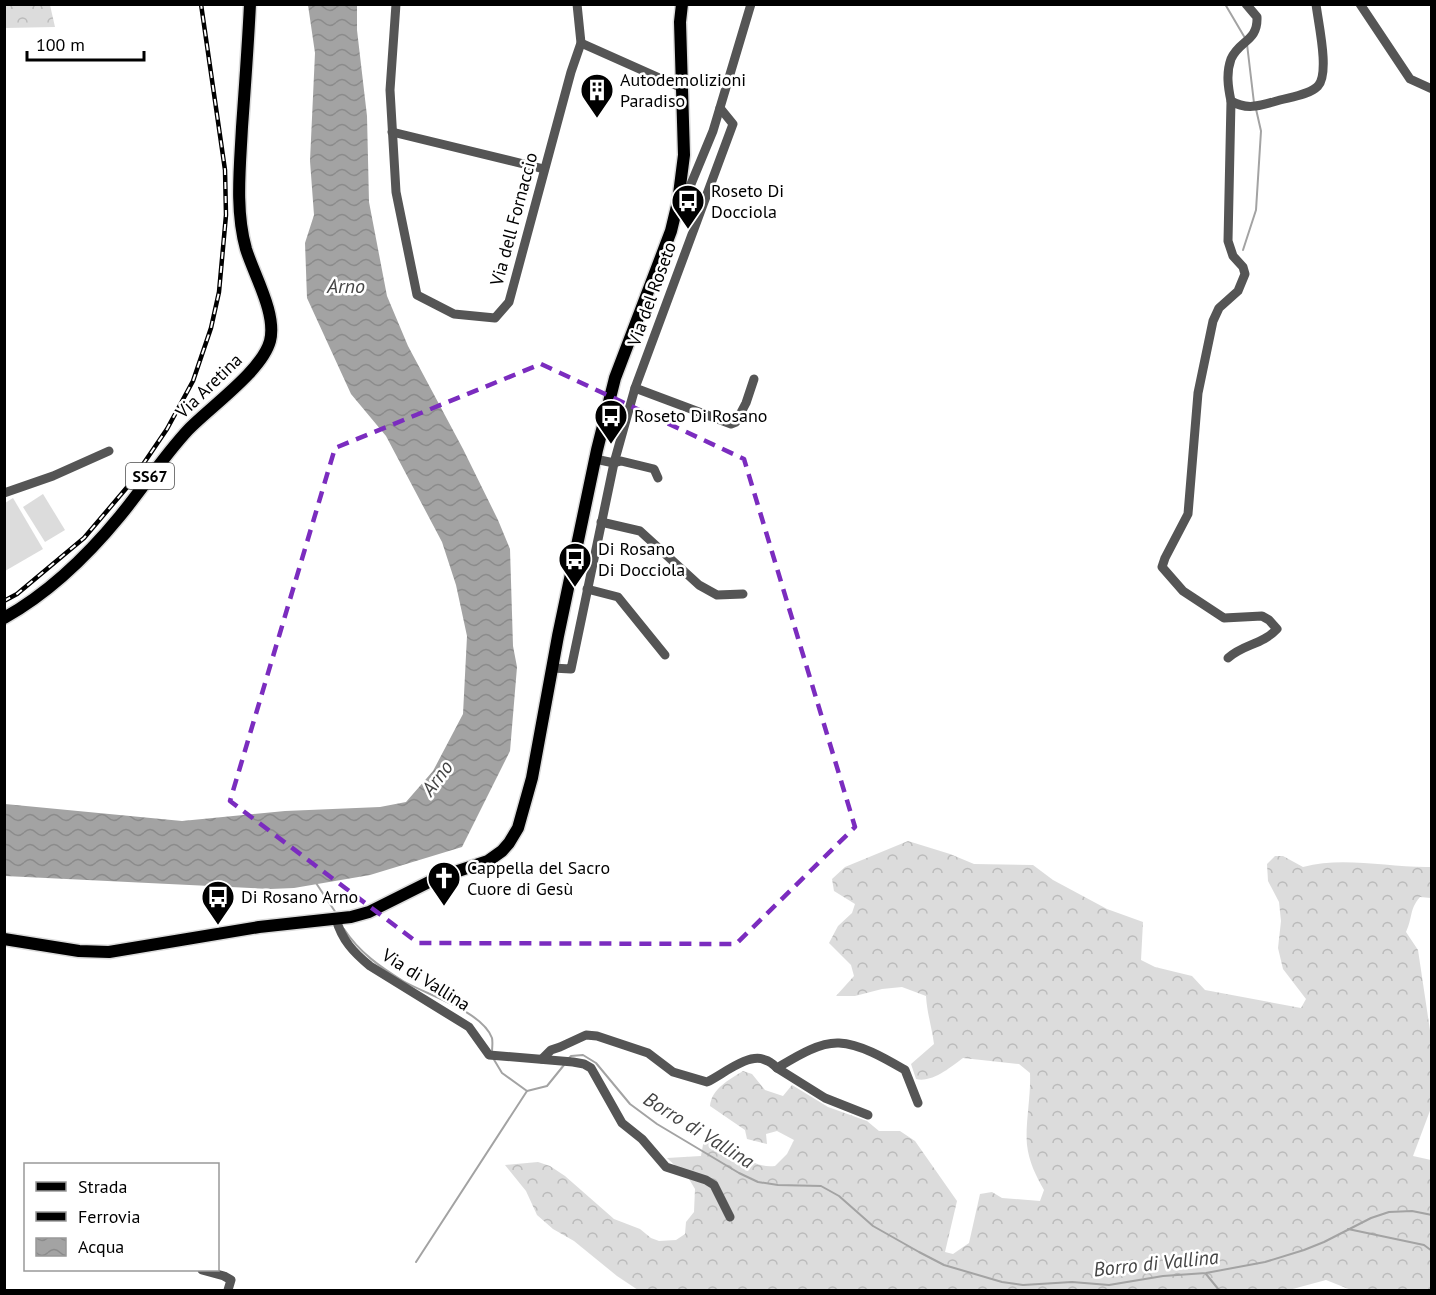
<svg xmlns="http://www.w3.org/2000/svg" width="1436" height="1295" viewBox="0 0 1436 1295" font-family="'PT Sans',sans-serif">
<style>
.forest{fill:url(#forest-crowns)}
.garden{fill:#dcdcdc}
.water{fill:url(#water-waves)}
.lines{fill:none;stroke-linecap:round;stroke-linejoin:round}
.stream{stroke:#a3a3a3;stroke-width:2}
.major-casing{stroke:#dbdbdb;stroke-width:15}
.minor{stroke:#555;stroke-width:9}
.major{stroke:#000;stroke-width:12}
.rail-casing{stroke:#000;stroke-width:4.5}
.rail{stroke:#fff;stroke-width:2;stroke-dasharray:7;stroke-linecap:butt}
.marked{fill:none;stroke:#7b2cbf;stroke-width:4.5;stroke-dasharray:12 8;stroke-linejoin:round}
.labels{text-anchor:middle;stroke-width:5;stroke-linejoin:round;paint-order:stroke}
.shield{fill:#fff;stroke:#4c4c4c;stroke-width:1.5}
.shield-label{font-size:16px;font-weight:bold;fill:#000}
.poi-label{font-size:18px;fill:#000;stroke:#fff;text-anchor:start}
.street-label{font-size:18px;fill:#000;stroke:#fff}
.water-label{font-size:20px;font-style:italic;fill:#444;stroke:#fff}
</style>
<defs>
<pattern id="forest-crowns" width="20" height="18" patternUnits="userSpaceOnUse" patternTransform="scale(1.5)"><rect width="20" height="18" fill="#dcdcdc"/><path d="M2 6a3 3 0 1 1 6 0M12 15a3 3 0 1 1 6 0" fill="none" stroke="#bbb"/></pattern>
<pattern id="water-waves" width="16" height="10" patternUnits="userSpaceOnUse" patternTransform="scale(1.5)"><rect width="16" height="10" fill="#a3a3a3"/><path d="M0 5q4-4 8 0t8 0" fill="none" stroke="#8b8b8b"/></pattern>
</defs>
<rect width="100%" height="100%" fill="#fff"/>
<!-- forest -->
<g class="forest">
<polygon points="4,5 50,5 55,27 5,28"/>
<path d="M908 841 950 854 974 864 1033 865 1053 880 1107 909 1143 922 1141 960 1155 967 1192 976 1205 990 1301 1008 1306 999 1283 969 1278 948 1281 921 1279 902 1268 881 1267 864 1275 856H1283L1303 867C1344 856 1389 868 1431 867V898L1420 897C1409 910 1413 917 1406 932L1418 950 1431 1037V1108L1413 1156 1431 1160V1290H1351L1326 1280 1289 1290H638L617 1276 574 1241 553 1229 537 1215 526 1191 505 1165 538 1162 550 1166 565 1176 614 1219 640 1229 651 1238 659 1241 676 1240 685 1234 686 1222 694 1212 695 1189 689 1179 667 1158 701 1156 704 1139C711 1140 721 1141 728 1145 746 1155 752 1168 775 1166L787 1154 794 1140 777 1131 766 1134 767 1144 747 1139 745 1130 710 1106C712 1088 729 1080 743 1071L752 1074 765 1090 783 1096 792 1085 828 1107 867 1121 879 1131H900L915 1141 957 1201 945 1252 953 1254 969 1243 980 1194 992 1192 1002 1198 1040 1201 1044 1190C1036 1176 1029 1162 1027 1145 1025 1124 1031 1097 1030 1073L1019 1064 963 1058C951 1067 932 1083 916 1079L911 1064 934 1044C932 1028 927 1013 926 996L902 987 882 989 855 996H836L854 976 851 965 829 943 838 926 852 913 855 904 834 891 832 879 845 867Z"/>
</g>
<!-- garden -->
<g class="garden">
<polygon points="43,494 65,530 45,542 23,507"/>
<polygon points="13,498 43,549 5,571 5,503"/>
</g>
<!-- water -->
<polygon class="water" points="308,5 357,5 357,30 367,116 369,202 387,296 408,346 463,449 498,520 510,549 513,646 517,667 510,751 462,847 370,875 294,888 270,889 5,876 5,804 182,821 285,811 380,807 406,802 433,771 463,714 467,636 456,585 442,542 386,436 351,394 307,298 305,243 314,215 310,161 315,53"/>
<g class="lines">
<!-- stream -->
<g class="stream">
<polyline points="1225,4 1245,38"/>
<polyline points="1247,44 1254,103"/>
<polyline points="1243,250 1256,210 1261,131 1256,109"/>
<polyline points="316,883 336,913"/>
<path d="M344 929C359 952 380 967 403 981 427 995 482 1011 492 1038 493 1043 492 1048 492 1052"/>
<polyline points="493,1058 502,1073 527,1091 547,1086 564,1065"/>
<polyline points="569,1058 571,1056 583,1055 596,1063 630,1104 657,1124 739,1173 758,1182 778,1185 821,1186 839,1196 873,1226 919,1252 944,1265 1002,1282 1023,1285 1072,1282 1109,1285 1163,1276 1206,1273 1265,1262 1304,1250 1324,1242 1371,1218 1389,1212 1412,1211 1432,1215"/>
<polyline points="1348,1229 1424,1245 1432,1251"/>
<polyline points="416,1262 527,1091"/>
<polyline points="1206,1274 1219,1290"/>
</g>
<!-- major casing -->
<g class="major-casing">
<g id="major">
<path d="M4 618C49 593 88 555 120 516 143 488 163 457 188 430 210 407 262 371 270 341 277 314 254 275 246 249 235 210 240 167 242 127 245 86 248 45 250 4"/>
<polyline points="4,939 79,951 109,952 259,927 351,917 369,912 437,878 488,861 502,851 509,843 518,828 532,778 558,636 597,450 615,378 671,231 678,202 684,155 680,22 682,4"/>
</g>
</g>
<!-- minor -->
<g class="minor">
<polyline points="396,4 390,90 396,192 417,295 454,314 495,318 509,302 571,72 581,43 577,4"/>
<path d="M1246 4 1257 17C1258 42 1239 40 1231 59 1226 73 1228 87 1231 101 1248 111 1262 105 1280 100 1291 97 1309 95 1318 86 1330 73 1318 22 1316 4"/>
<polyline points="1360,4 1410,79 1432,89"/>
<polyline points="581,43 682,88"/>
<polyline points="392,132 544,169"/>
<polyline points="679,213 713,131 751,4"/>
<polyline points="635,388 731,424 736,422 746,403 754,379"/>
<polyline points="595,459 614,463 621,461 654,469 658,478"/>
<polyline points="4,493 53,476 109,451"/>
<polyline points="601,522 640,531 699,585 717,595 743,594"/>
<polyline points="587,589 618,597 665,655"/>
<path d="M1228 658C1243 644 1262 645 1277 629L1269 620 1262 616 1224 618 1183 591 1162 567 1165 558 1188 514 1198 393 1213 321 1219 308 1238 291 1245 274 1243 267 1233 256 1228 241 1231 101"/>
<polyline points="552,668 571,669 614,463 635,388 733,124 720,108"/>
<path d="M336 919C342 940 353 952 370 966L469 1027 489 1055 573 1062 584 1064 591 1068 622 1123 642 1139 666 1167 706 1180 714 1185 730 1217"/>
<path d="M542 1059 551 1050 560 1047 586 1035 597 1036 648 1053 673 1072 707 1082C722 1075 749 1052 765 1060 770 1061 774 1065 777 1068 794 1058 818 1042 839 1043 861 1044 886 1059 905 1070L918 1103"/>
<polyline points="777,1068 825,1098 868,1115"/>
<polyline points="202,1270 224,1276 231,1280 228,1290"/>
</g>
<!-- major -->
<use href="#major" class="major"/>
<!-- rail casing -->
<g class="rail-casing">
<polyline id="rail" points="4,601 17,594 84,538 129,485 167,429 193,381 211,328 219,292 226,215 225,170 201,4"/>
</g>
<!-- rail -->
<use href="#rail" class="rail"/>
</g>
<!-- marked area -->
<path class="marked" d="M541 364 744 459 855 827 736 944 418 943 230 801 335 448Z"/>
<!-- icons -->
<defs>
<g id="building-pin" transform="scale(1.725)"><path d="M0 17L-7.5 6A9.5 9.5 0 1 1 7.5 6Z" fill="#000" stroke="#fff"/><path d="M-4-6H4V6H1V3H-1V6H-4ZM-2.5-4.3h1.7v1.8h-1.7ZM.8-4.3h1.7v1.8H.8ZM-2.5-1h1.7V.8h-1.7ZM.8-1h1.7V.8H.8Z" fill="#fff"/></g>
<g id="bus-pin" transform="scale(1.725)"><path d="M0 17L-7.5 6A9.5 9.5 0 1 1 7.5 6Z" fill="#000" stroke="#fff"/><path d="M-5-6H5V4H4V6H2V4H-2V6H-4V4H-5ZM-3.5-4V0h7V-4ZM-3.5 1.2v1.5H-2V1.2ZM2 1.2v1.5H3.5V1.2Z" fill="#fff"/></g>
<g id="church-pin" transform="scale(1.725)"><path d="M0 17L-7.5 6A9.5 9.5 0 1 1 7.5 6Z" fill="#000" stroke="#fff"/><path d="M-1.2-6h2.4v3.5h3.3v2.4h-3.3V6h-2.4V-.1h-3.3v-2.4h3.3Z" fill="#fff"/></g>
</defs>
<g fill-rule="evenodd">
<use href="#building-pin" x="597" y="90"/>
<use href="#bus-pin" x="688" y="201"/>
<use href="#bus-pin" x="611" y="416"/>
<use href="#bus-pin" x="575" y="559"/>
<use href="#church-pin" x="444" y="878"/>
<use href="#bus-pin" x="218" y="897"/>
</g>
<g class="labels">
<!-- shield labels -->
<rect class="shield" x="126" y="463" width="48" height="26" rx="4.5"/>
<g class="shield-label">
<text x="150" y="482">SS67</text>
</g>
<!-- poi labels -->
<g class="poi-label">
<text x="620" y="86">Autodemolizioni<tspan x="620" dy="21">Paradiso</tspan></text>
<text x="711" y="197">Roseto Di<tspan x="711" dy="21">Docciola</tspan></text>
<text x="634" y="422">Roseto Di Rosano</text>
<text x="598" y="555">Di Rosano<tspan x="598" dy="21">Di Docciola</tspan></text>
<text x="467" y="874">Cappella del Sacro<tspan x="467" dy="21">Cuore di Gesù</tspan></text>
<text x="241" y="903">Di Rosano Arno</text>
</g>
<!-- street labels -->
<g class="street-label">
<text transform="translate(514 219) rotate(-75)" y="6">Via dell Fornaccio</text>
<text transform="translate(652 294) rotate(-70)" y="6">Via del Roseto</text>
<text transform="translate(209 386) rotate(-44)" y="6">Via Aretina</text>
<text transform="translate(426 980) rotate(32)" y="6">Via di Vallina</text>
</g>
<!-- water labels -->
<g class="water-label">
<text x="346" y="293">Arno</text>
<text transform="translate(437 778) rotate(-53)" y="7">Arno</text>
<text transform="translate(699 1130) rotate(32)" y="7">Borro di Vallina</text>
<text transform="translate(1156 1263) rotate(-6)" y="7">Borro di Vallina</text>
</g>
</g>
<!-- border -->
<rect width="1436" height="1295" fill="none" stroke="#000000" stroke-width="12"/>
<!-- legend -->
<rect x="24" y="1163" width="195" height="108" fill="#ffffff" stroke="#999999" stroke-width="1.5"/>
<rect x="36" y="1182" width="30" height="9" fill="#000000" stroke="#999999" stroke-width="1.5"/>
<text x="78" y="1193" font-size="18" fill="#000000">Strada</text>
<rect x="36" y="1212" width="30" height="9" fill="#000000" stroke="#999999" stroke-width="1.5"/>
<text x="78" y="1223" font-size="18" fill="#000000">Ferrovia</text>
<rect x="36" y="1238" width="30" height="18" fill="url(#water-waves)" stroke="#999999" stroke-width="1.5"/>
<text x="78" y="1253" font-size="18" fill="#000000">Acqua</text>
<!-- scale -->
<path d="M27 51v9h117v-9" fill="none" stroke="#000000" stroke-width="3"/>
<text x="36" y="51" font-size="18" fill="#000000" stroke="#ffffff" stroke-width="4.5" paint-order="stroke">100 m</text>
</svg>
